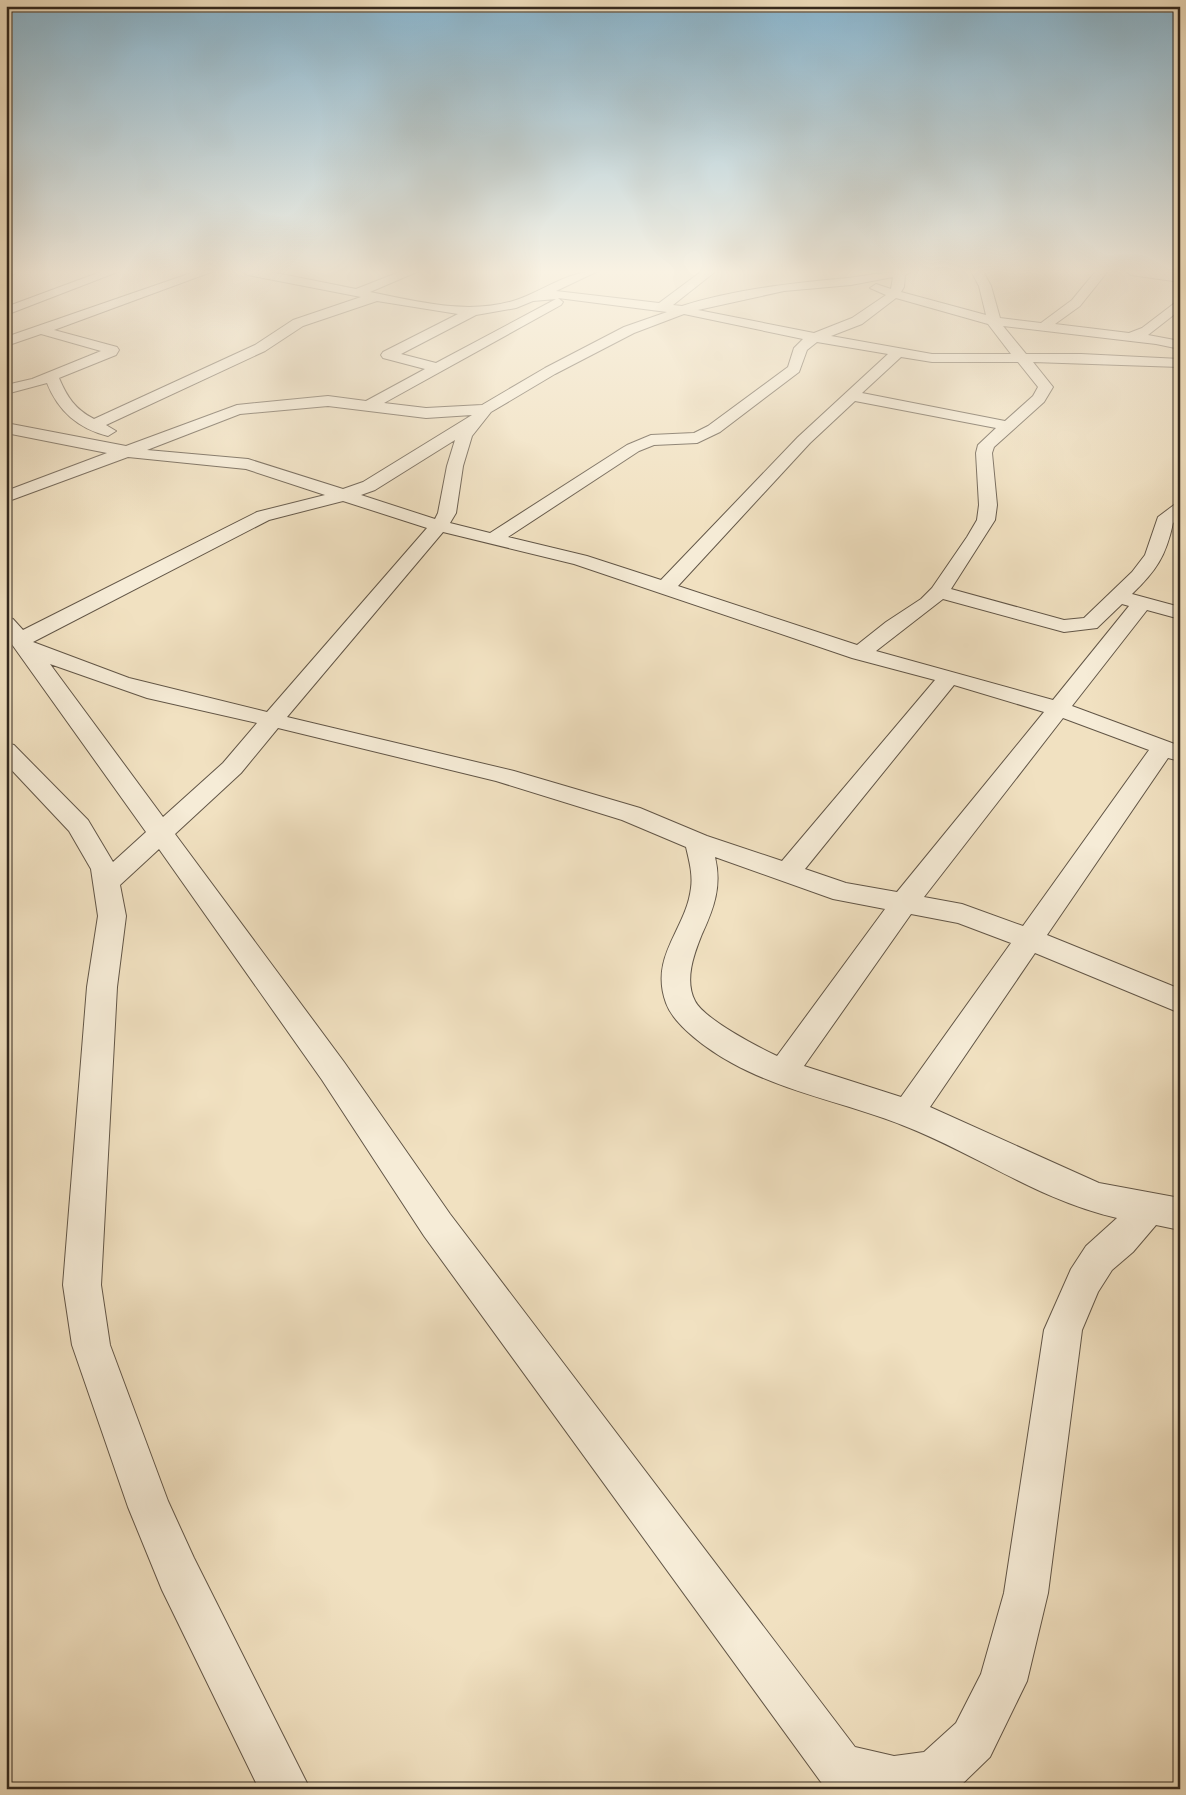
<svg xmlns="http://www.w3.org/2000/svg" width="1186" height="1795" viewBox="0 0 1186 1795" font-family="'IM FELL French Canon',serif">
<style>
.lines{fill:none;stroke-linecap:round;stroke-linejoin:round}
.minor-casing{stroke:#625647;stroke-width:2}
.minor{fill:#f6ecd7;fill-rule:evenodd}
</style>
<rect width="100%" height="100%" fill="#f1e1c1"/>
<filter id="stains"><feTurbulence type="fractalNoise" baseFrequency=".004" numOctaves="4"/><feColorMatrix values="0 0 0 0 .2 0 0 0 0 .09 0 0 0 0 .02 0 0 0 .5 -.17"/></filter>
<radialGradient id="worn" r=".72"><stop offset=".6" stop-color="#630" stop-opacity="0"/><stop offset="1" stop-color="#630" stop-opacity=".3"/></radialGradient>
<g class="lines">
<!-- minor casing -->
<g class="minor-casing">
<g id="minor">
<polygon points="6,271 18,271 6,280"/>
<polygon points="103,271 120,271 6,315 6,307"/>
<path d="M197 271H214L54 330 117 347 119 350 116 355 59 378C67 397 75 409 94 419L255 345 293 320 361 297 248 275 242 271H266L356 289 402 271H419L370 292C416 301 466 315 513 301 542 292 567 271 598 271L556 291 659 303 702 271H716L673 305 682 306C736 289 793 283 848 278 870 275 891 271 913 271L905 275 904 287 901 292 986 315 979 286 971 271H983L991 286 1000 318 1041 323 1072 300 1096 271H1108L1080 306 1055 324 1129 333 1142 328 1180 299V310L1148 335 1180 341V349L1156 344 1003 326 1026 354H1081L1180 359V367L1033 362 1053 387 1044 402 994 447 992 453 997 505 995 520 951 589 1064 620 1084 618 1132 572 1145 555 1158 517 1174 505 1180 504V518L1173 523C1166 556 1156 571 1132 594L1180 607V619L1147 610 1072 706 1180 746V761L1168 758 1047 935 1180 989V1013L1035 953 930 1107 1099 1183 1180 1198V1230L1156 1225 1133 1252 1112 1270 1098 1292 1082 1330 1048 1593 1027 1681 990 1757 957 1789H826L424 1236 322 1080 159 849 120 885 126 916 117 987 101 1285 110 1345 168 1501 194 1558 310 1789H259L162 1590 128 1507 72 1345 63 1285 87 987 98 916 91 869 69 831 6 764V743L14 745 88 820 113 862 146 832 6 636V617L13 619 23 630 257 512 325 495 246 469 128 457 6 502V491L107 453 6 433V423L126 446 237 405 328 396 366 401 425 369 383 358 381 355 383 352 458 314 377 301 303 326 265 351 106 425 116 431 108 436C79 429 58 411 47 383L6 394V385L32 379 101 351 41 334 6 346V337ZM893 277 891 289 876 284 870 288 886 295 852 318 814 333 698 310 784 291 851 285ZM558 298 667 312 624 327 545 368 482 405 426 408 384 403 561 305 563 302ZM896 298 988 324 1011 354H932L831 336 862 324ZM556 299 436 363 401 354 476 315 516 308 533 301ZM684 314 803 339 794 348 788 367 708 426 694 433 651 435 627 445 490 533 450 523 456 513 463 466 472 436 491 412 555 374 634 333ZM817 342 888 354 798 437 661 580 587 556 508 537 639 451 654 445 697 443 720 432 799 372 807 350ZM901 357 932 362H1018L1038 387 1033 396 1005 421 862 393ZM855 401 996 428 978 445 976 453 979 505 977 520 967 537 932 588 921 599 886 622 857 645 678 586 810 443ZM328 406 426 418 472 415 363 482 343 489 248 459 147 450 240 414ZM455 440 447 466 438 513 435 519 361 495 375 490ZM343 501 427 528 267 712 129 678 33 642 269 520ZM443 532 574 564 852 658 935 680 782 861 707 836 640 808 514 771 287 717ZM943 599 1064 632 1097 628 1122 604 1129 606 1053 700 876 651ZM50 664 147 698 257 723 223 763 163 817ZM954 685 1044 712 897 892 846 883 805 869ZM1063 718 1149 750 1023 926 962 904 924 897ZM278 728 496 781 622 820 686 847C689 860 693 874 691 888 686 930 649 956 666 1003 674 1026 710 1051 732 1063 784 1092 846 1103 902 1125 975 1153 1040 1201 1117 1218L1086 1246 1071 1269 1044 1330 1004 1593 981 1674 956 1723 924 1752 894 1756 855 1747 450 1214 344 1062 175 834 241 773ZM715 857 833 899 885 909 777 1056C758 1047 704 1019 695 1001 684 980 694 954 702 934 714 908 722 886 715 857ZM911 914 958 923 1011 943 901 1097 804 1066Z"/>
<polygon points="1125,271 1156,271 1180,274 1180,282 1131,275"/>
</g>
</g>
<!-- minor -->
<use href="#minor" class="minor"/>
</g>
<!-- sky -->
<linearGradient id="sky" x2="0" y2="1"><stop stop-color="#89b8d3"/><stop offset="0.52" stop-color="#f9f2e3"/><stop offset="1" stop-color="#f9f2e3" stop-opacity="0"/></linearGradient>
<rect width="1186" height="522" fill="url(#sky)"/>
<!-- margin -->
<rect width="1186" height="1795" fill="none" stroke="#f1e1c1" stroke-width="25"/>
<rect x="8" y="8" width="1171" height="1780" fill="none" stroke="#33281e" stroke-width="2.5"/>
<rect x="12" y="12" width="1161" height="1770" fill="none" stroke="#33281e"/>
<rect width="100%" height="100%" filter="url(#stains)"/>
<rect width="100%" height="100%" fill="url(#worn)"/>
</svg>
